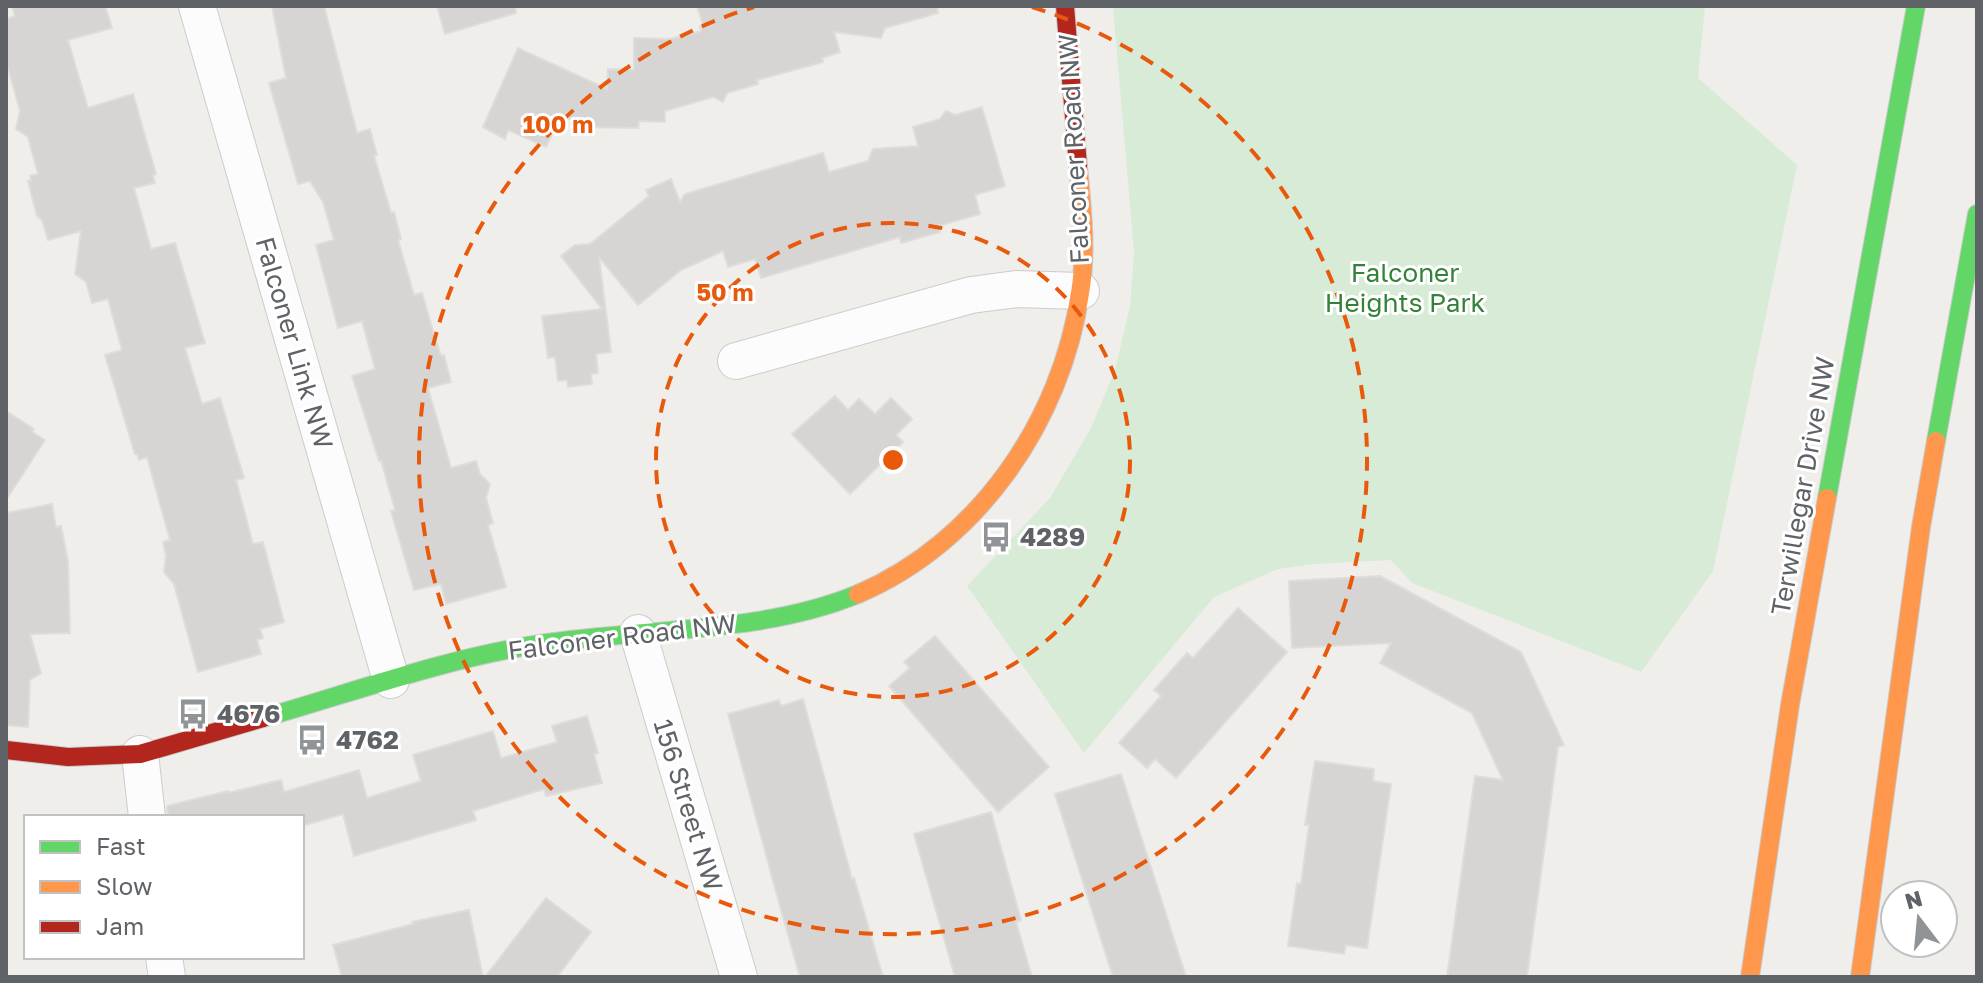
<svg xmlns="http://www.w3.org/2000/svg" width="1983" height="983" viewBox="0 0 1983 983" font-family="'Golos Text',sans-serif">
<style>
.green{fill:#d8ebd6}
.building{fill:#d6d5d3;stroke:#deddd9;stroke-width:2}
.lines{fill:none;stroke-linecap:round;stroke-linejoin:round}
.street-casing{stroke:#cbcccc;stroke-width:38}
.fast-casing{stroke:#cacacb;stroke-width:20}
.slow-casing{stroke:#cacacb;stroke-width:20}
.jam-casing{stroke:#cacacb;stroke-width:20}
.street{stroke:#fdfcfc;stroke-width:36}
.fast{stroke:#63d668;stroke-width:18}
.slow{stroke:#ff974d;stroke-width:18}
.jam{stroke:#b3261e;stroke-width:18}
.ring{fill:none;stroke:#e8590c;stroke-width:4;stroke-dasharray:14 10}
.labels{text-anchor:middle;stroke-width:6;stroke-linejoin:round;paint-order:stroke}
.street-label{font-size:26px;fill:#5f6368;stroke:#fff}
.park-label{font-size:26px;fill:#348238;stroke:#fff}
.poi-label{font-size:26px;font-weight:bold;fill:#5f6368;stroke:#fff;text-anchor:start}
.centre{fill:#e8590c;stroke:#fff;stroke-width:4}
.ring-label{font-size:24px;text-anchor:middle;font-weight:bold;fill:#e8590c;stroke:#fff;stroke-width:6;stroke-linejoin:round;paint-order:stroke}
</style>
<rect width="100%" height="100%" fill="#efeeea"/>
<!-- green -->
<polygon class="green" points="1113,6 1705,6 1698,78 1797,165 1713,571 1641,672 1412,583 1391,560 1315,564 1278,569 1214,597 1084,753 967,586 1050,498 1091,428 1115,370 1130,306 1134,253"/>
<!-- building -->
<g class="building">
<polygon points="12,6 105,6 112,28 68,40 88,108 133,94 156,174 153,175 155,183 134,188 151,249 175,243 205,343 185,348 202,404 220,398 244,478 236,480 253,544 263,542 284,622 260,629 263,638 257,640 261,654 198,672 174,584 164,572 166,556 163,542 170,540 147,457 139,460 137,454 135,454 105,355 122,350 108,299 92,303 86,282 75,274 81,231 48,240 42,220 37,216 28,181 31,180 30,176 38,174 28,137 16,129 20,111 6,61 6,19 15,16"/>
<polygon points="272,6 324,6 357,133 370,129 377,155 374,156 391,213 394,212 401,239 398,240 414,295 422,293 433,331 441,356 444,355 451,382 428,388 451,468 476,461 480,474 490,484 486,498 493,523 488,525 506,587 446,604 441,584 414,590 391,511 395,510 381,460 379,461 352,376 375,369 362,321 338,328 316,245 334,240 323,202 310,181 298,184 269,83 286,78"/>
<polygon points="437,6 515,6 516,13 445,34"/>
<polygon points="697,6 937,6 938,13 885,28 881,38 834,32 840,52 822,58 823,62 757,80 758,84 727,93 723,102 713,97 665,111 665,122 639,121 638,128 587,127 561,115 546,147 508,130 505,139 483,127 518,48 607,89 608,69 634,70 634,38 671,39 701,31 700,26 703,25"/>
<polygon points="982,107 1005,186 975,195 980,214 938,226 940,232 901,243 900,237 761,278 755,259 728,267 723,251 681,270 638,305 599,257 611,352 596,354 598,373 591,374 592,384 568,387 567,380 558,381 555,357 548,358 542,316 602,309 561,256 575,245 590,244 649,196 646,190 671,179 680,202 685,194 823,153 829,172 868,161 873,149 918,146 913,127 940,119 946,111 955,115"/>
<polygon points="835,396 848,410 859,399 875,414 891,398 912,419 896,435 903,442 850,494 792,434"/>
<polygon points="6,411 34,429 32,432 45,440 6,500"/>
<polygon points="52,504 56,527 61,526 68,561 70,633 30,634 41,673 30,680 28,727 6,725 6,513"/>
<polygon points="1380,576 1521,652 1564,745 1558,747 1527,977 1447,977 1475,776 1503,780 1472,713 1380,663 1391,643 1292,648 1289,581"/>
<polygon points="1238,608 1287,652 1176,778 1155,759 1147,768 1119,743 1161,696 1154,690 1187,653 1193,658"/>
<polygon points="935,636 1049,767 998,812 889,686 910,668 904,662"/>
<polygon points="803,699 852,879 854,878 883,977 800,977 776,892 728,714 779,700 781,706"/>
<polygon points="587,716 598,753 594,754 602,783 546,796 544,789 473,811 476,820 354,856 343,814 302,826 302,817 168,817 167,806 228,791 228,793 281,780 284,792 359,770 367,798 421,781 413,755 493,731 501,758 557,742 552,726"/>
<polygon points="1315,761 1374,769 1373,781 1391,784 1367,948 1346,945 1344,954 1288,946 1297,883 1301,884 1309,825 1305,825"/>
<polygon points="1121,774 1156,883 1186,977 1113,977 1055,794"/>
<polygon points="991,812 1021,920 1016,922 1032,977 955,977 914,834"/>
<polygon points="546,898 591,932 557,977 485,977"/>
<polygon points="469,910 483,977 342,977 333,945 413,924 412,922"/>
</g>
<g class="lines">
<!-- street casing -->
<g class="street-casing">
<g id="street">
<polyline points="197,6 391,680"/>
<polyline points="736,361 971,295 1016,289 1081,291"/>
<polyline points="638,633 739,977"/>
<polyline points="140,754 147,817"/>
<polyline points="164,957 167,977"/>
</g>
</g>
<!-- fast casing -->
<g class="fast-casing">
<g id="fast">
<polyline points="1936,441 1977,214"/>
<polyline points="1827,498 1916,6"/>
<path d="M263 718C354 692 447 658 540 644 642 628 762 634 858 594"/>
</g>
</g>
<!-- slow casing -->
<g class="slow-casing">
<g id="slow">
<path d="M858 594C978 543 1062 420 1080 293 1087 252 1082 207 1078 166"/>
<polyline points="1750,977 1790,705 1827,498"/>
<polyline points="1860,977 1921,527 1936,441"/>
</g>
</g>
<!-- jam casing -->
<g class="jam-casing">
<g id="jam">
<polyline points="1065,6 1078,166"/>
<polyline points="6,750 68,757 140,754 263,718"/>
</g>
</g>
<!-- street -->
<use href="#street" class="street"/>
<!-- fast -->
<use href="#fast" class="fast"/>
<!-- slow -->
<use href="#slow" class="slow"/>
<!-- jam -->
<use href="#jam" class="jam"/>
</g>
<!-- distance rings -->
<g class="ring">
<circle cx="893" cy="460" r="237"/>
<path d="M1032 7A474 474 0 1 1 754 7"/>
</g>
<!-- icons -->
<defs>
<g id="bus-bare" transform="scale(2.4)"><path d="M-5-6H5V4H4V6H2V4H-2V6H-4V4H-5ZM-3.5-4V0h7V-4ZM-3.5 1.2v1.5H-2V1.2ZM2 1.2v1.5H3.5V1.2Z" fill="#919496" stroke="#fff" stroke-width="2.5" paint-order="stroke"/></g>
</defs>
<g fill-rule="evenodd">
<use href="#bus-bare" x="996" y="537"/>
<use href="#bus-bare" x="193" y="714"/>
<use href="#bus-bare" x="312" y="740"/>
</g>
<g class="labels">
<!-- street labels -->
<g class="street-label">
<text transform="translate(1074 149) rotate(-93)" y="9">Falconer Road NW</text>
<text transform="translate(294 343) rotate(74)" y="9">Falconer Link NW</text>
<text transform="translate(1803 486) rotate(-80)" y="9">Terwillegar Drive NW</text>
<text transform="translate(622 637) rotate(-7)" y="9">Falconer Road NW</text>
<text transform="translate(688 805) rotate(73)" y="9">156 Street NW</text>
</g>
<!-- park labels -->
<g class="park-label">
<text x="1405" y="282">Falconer<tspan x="1405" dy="30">Heights Park</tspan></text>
</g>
<!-- poi labels -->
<g class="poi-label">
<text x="1020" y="546">4289</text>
<text x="217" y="723">4676</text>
<text x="336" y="749">4762</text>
</g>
</g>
<circle cx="893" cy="460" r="12" class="centre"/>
<g class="ring-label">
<text x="558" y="133">100 m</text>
<text x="725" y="301">50 m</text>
</g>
<!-- border -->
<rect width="1983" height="983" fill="none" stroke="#5f6368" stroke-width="16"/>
<!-- legend -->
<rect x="24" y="815" width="280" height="144" fill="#ffffff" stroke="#bfc1c3" stroke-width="2"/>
<rect x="40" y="841" width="40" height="12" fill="#63d668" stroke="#bfc1c3" stroke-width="2"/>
<text x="96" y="855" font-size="24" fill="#5f6368">Fast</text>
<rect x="40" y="881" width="40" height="12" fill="#ff974d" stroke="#bfc1c3" stroke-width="2"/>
<text x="96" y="895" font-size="24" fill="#5f6368">Slow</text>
<rect x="40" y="921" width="40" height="12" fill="#b3261e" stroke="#bfc1c3" stroke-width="2"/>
<text x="96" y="935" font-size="24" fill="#5f6368">Jam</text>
<!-- north arrow -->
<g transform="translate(1919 919) rotate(344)"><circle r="38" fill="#ffffff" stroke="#bfc1c3" stroke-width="2"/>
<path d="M0-6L14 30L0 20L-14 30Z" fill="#919496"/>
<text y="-12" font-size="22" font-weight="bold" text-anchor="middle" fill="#5f6368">N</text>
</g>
</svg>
